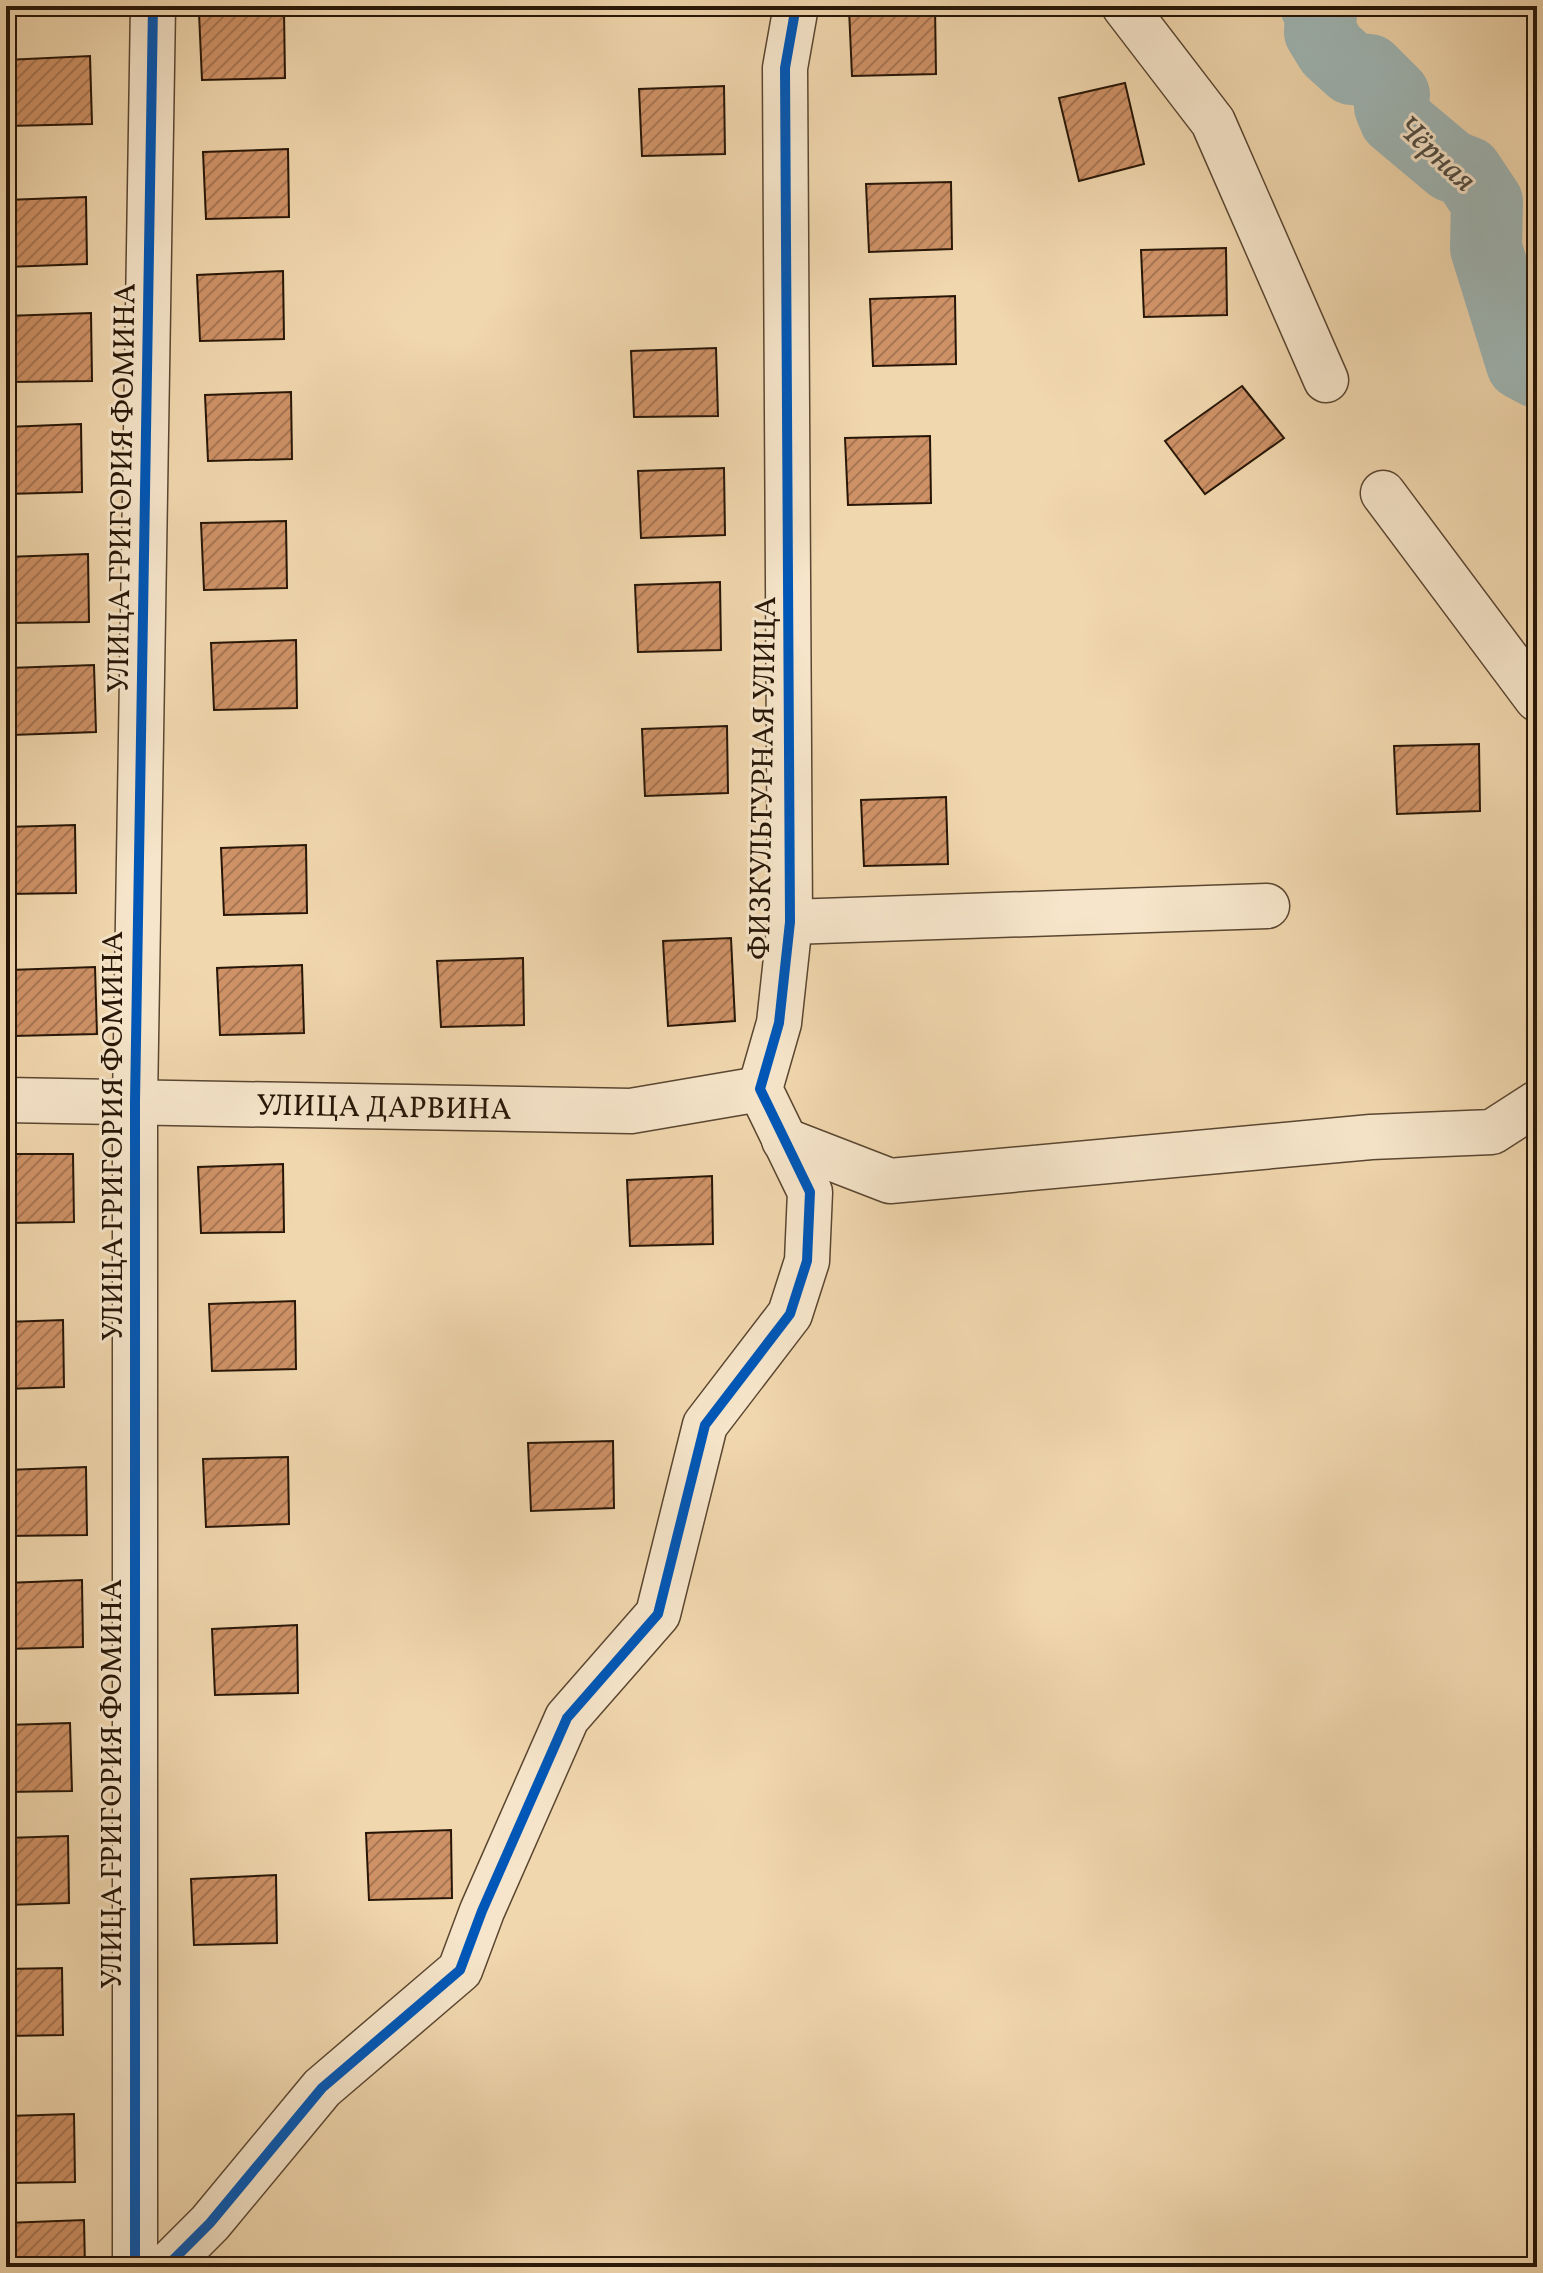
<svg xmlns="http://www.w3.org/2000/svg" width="1543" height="2273" viewBox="0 0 1543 2273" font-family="Vollkorn,serif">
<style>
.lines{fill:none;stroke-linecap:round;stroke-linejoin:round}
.river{stroke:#9fb7b6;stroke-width:72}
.building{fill:url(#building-hatch);stroke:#271607;stroke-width:2}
.minor-casing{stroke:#5a4631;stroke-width:47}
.minor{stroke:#f6e5ca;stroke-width:44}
.cycleway-casing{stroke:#f6e5ca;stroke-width:15}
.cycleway{stroke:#0057b8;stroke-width:10}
.labels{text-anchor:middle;stroke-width:6;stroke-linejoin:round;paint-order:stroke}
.street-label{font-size:30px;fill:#271607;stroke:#f6e5ca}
.water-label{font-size:32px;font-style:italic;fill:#514e44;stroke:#f6e5ca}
</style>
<defs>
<pattern id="building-hatch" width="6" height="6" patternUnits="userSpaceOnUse" patternTransform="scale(2)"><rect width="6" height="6" fill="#cf9267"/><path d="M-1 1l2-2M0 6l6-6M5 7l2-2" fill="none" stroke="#a87653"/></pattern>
</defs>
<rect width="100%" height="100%" fill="#f1d7ae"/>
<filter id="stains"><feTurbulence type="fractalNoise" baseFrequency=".0025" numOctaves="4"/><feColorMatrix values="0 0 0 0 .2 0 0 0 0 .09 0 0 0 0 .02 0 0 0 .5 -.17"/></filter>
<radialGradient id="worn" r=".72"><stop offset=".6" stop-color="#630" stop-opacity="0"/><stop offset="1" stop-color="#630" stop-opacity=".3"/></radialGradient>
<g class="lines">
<!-- river -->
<polyline class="river" points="1316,6 1321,13 1320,32 1331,50 1352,69 1369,70 1394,95 1390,107 1395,119 1451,166 1467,172 1487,202 1486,248 1522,364 1537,372"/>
</g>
<!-- building -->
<g class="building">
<polygon points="935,6 936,74 852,76 849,9"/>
<polygon points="284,11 285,78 202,80 199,13"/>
<polygon points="90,56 92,124 8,126 6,60"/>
<polygon points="1125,83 1144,164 1079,181 1059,98"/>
<polygon points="724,86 725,154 642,156 639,89"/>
<polygon points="288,149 289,217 206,219 203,152"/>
<polygon points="951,182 952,249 869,252 866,184"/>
<polygon points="86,197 87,264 6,267 6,200"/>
<polygon points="1226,248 1227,315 1144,317 1141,250"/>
<polygon points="283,271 284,339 200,341 197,275"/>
<polygon points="955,296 956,364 873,366 870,299"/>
<polygon points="91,313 92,381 8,382 6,316"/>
<polygon points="716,348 718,416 634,417 631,351"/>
<polygon points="1242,386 1284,438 1205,494 1165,441"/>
<polygon points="291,392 292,459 208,461 205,395"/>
<polygon points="81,424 82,492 6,494 6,427"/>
<polygon points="930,436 931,503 848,505 845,438"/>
<polygon points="724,468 725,535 641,538 638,471"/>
<polygon points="286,521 287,588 204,590 201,523"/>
<polygon points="88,554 89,622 6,623 6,557"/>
<polygon points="720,582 721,650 638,652 635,585"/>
<polygon points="296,640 297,708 214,710 211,643"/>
<polygon points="94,665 96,732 12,735 9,668"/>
<polygon points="727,726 728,793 645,796 642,729"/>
<polygon points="1479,744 1480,811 1397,814 1394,746"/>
<polygon points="946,797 948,864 864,866 861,800"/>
<polygon points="75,825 76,893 6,894 6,827"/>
<polygon points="306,845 307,913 224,915 221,848"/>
<polygon points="731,938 735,1021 668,1026 663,941"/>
<polygon points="523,958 524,1025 441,1027 437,961"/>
<polygon points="302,965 304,1033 220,1035 217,968"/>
<polygon points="95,967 97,1034 13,1036 10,970"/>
<polygon points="6,1154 73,1154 74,1222 6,1223"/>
<polygon points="283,1164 284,1232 201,1233 198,1167"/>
<polygon points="712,1176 713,1244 630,1246 627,1180"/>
<polygon points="295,1301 296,1369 212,1371 209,1304"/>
<polygon points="63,1320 64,1387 6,1389 6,1322"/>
<polygon points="613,1441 614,1508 531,1511 528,1443"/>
<polygon points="288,1457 289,1524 206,1527 203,1459"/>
<polygon points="86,1467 87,1535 6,1536 6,1470"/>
<polygon points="82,1580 83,1647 6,1649 6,1583"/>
<polygon points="297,1625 298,1693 215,1695 212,1629"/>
<polygon points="70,1723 72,1791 6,1792 6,1725"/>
<polygon points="451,1830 452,1898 369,1900 366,1833"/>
<polygon points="68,1836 69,1903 6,1905 6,1838"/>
<polygon points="276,1875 277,1943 194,1945 191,1879"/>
<polygon points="62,1968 63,2035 6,2036 6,1969"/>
<polygon points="74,2114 75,2182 6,2183 6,2116"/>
<polygon points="84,2220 85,2267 6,2267 6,2223"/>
</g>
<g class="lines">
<!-- minor casing -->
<g class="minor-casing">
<g id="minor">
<polyline points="1124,6 1213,122 1326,380"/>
<polyline points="1383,493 1537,699"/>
<polyline points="790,922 1267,906"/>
<path id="s1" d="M6 1100 631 1111 760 1089"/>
<polyline points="784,1140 890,1181 1371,1137 1492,1132 1537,1103"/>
<polyline points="135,2267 135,1102 153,6"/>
<polyline points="166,2267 210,2223 322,2088 460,1970 482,1911 567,1718 658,1614 705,1425 790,1314 807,1261 810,1192 760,1089 779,1023 790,922 785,68 796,6"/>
</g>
</g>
<!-- minor -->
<use href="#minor" class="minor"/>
<!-- cycleway casing -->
<g class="cycleway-casing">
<g id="cycleway">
<polyline points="135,2267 135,1102 153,6"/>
<polyline points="166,2267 210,2223 322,2088 460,1970 482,1911 567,1718 658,1614 705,1425 790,1314 807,1261 810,1192 760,1089 779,1023 790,922 785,68 796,6"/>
</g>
</g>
<!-- cycleway -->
<use href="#cycleway" class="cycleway"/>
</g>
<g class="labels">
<!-- street labels -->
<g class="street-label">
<text transform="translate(121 488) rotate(-89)" y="10">УЛИЦА ГРИГОРИЯ ФОМИНА</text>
<text transform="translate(762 778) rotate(-89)" y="10">ФИЗКУЛЬТУРНАЯ УЛИЦА</text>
<text dy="10" stroke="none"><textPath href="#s1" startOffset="378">УЛИЦА ДАРВИНА</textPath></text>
<text transform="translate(112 1136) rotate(-90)" y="10">УЛИЦА ГРИГОРИЯ ФОМИНА</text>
<text transform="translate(111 1784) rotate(-90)" y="10">УЛИЦА ГРИГОРИЯ ФОМИНА</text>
</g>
<!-- water labels -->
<g class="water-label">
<text transform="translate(1437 153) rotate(43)" y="11">Чёрная</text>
</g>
</g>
<!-- margin -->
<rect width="1543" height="2273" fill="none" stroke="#f1d7ae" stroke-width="32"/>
<rect x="8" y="8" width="1527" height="2257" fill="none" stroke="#271607" stroke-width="4"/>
<rect x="16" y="16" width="1511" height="2241" fill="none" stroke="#271607" stroke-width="2"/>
<rect width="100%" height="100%" filter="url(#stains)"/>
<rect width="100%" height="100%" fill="url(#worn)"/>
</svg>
